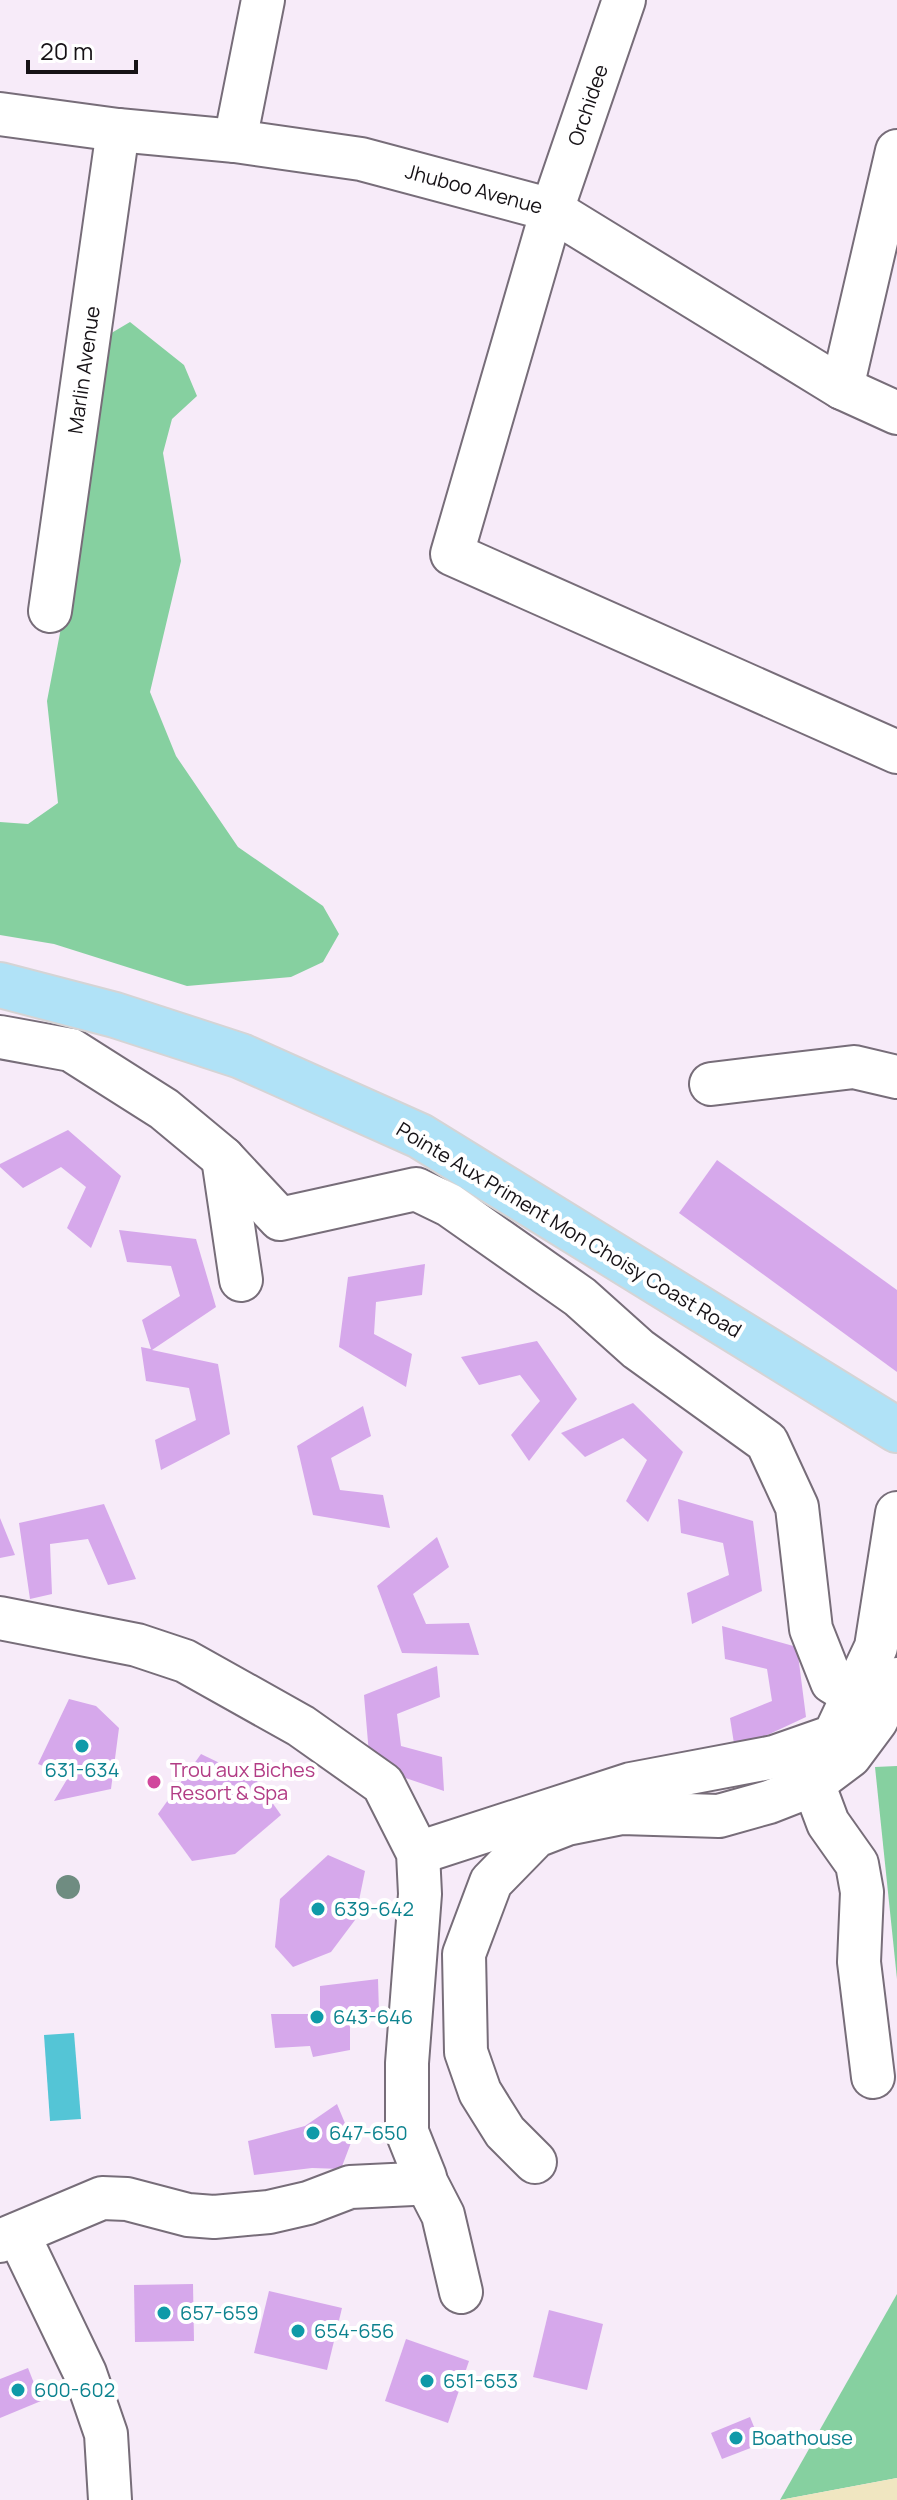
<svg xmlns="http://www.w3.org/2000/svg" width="897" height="2500" viewBox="0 0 897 2500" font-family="Manrope,sans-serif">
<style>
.green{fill:#86d0a0}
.sand{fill:#f0e6c1}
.water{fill:#54c5d6}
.building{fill:#d6a8eb}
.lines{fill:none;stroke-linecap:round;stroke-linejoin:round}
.minor-casing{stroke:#776d79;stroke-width:46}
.major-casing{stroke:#d5d4d5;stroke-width:48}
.minor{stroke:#fff;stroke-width:42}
.major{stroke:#b0e2f7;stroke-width:44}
.tree{fill:#6f8c81}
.culture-dot{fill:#0f9aa8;stroke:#fff;stroke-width:3}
.hotel-dot{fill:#d1479c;stroke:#fff;stroke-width:3}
.labels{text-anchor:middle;stroke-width:8;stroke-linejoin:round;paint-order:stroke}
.street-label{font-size:20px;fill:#161216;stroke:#fff}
.culture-label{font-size:20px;fill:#0d838f;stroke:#fff;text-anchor:start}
.hotel-label{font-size:20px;fill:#b23c85;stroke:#fff;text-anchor:start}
</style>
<rect width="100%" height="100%" fill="#f7ebf9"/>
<!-- green -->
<g class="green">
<polygon points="130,322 184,365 197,396 172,419 163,453 181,561 150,692 176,756 238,847 323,906 339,934 323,962 291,977 187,986 54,944 0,935 0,822 28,824 58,803 47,701 81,523 98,341"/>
<polygon points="897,1766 897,1979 875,1767"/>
<polygon points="897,2294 897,2478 780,2500"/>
</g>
<!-- sand -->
<polygon class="sand" points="897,2478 897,2500 778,2500 780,2500"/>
<!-- water -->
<polygon class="water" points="74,2033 81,2119 50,2121 44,2035"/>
<!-- building -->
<g class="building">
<polygon points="68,1130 121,1176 91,1248 67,1228 86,1187 61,1167 23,1188 0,1167 0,1164"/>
<polygon points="717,1160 897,1290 897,1372 679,1213"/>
<polygon points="119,1230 196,1239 216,1307 152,1350 218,1364 230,1434 161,1470 155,1440 196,1420 189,1388 146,1381 141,1347 151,1349 142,1320 180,1296 171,1266 127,1262"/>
<polygon points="425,1264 422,1295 376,1302 374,1334 412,1354 406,1387 339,1347 348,1277"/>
<polygon points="537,1341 577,1399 529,1461 511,1435 540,1401 520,1375 479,1385 461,1357"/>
<polygon points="633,1403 683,1452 648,1522 626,1501 647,1460 623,1438 585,1457 561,1433"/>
<polygon points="363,1406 371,1436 331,1458 340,1490 383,1495 390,1528 313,1515 297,1446"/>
<polygon points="678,1499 753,1521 762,1591 692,1624 687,1593 729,1575 723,1543 681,1533"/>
<polygon points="104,1504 136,1579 108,1585 88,1539 50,1544 52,1594 30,1599 19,1523"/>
<polygon points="0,1518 15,1555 0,1558"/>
<polygon points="437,1537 449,1567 413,1594 426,1624 469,1623 479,1655 402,1653 377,1586"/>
<polygon points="722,1626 797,1647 806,1717 735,1750 730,1718 772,1701 767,1669 725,1659"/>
<polygon points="437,1666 440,1697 397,1714 401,1746 442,1757 444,1791 370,1766 364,1695"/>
<polygon points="69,1699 96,1706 119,1728 111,1789 54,1801 69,1776 38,1764"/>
<polygon points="201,1754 257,1781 281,1815 235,1854 192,1861 158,1814"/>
<polygon points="328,1855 365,1871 355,1920 331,1952 293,1967 275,1947 280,1899"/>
<polygon points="378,1979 379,2013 350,2019 350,2050 313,2057 310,2046 275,2048 271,2014 320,2014 320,1986"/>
<polygon points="337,2104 352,2140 341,2169 312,2168 254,2175 248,2141 305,2126"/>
<polygon points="193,2284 194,2341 135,2342 134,2285"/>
<polygon points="269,2291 342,2308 327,2370 254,2353"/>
<polygon points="549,2310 603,2324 587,2390 533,2377"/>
<polygon points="406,2339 469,2361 448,2423 385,2401"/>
<polygon points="28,2368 41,2401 0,2418 0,2379"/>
<polygon points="750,2417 761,2444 722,2459 711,2433"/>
</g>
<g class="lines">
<!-- minor casing -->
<g class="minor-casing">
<g id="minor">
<polyline points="624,0 552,210 452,554 897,752"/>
<polyline points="0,114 118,130 235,141 361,159 552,210 842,388 897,413"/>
<polyline points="235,141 263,0"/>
<polyline points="842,388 897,151"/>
<polyline points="50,611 118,130"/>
<polyline points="0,1037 71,1050 164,1109 223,1158 280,1219 416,1189 449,1205 580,1297 638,1349 767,1442 797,1507 811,1629 832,1682 853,1695"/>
<polyline points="711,1084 854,1067 897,1077"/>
<polyline points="223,1158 241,1280"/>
<polyline points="0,1618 137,1645 185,1661 301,1726 383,1784 418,1853 420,1894 407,2063 407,2132 425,2177"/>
<polyline points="810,1786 819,1799 828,1823 857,1864 862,1892 859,1962 873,2077"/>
<polyline points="418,1853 631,1784 774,1757 834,1736 876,1647 897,1513"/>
<polyline points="535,2162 505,2132 480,2092 466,2052 464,1954 491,1882 536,1836 567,1824 622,1813 719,1816 769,1802 810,1786 850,1756 876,1721 897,1679"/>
<polyline points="427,2184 443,2215 461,2292"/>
<polyline points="18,2234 85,2373 106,2434 110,2500"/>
<polyline points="0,2241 102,2198 127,2199 188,2215 214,2217 269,2212 308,2203 350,2187 413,2184"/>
</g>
</g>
<!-- major casing -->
<g class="major-casing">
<polyline id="major" points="0,985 115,1015 241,1056 420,1136 897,1430"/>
</g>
<!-- minor -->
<use href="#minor" class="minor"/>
<!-- major -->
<use href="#major" class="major"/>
</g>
<!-- trees -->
<circle class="tree" cx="68" cy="1887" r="12"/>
<!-- markers -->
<g class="culture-dot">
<circle cx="82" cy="1746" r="8"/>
<circle cx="318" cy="1909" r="8"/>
<circle cx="317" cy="2017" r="8"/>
<circle cx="313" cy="2133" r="8"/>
<circle cx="164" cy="2313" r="8"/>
<circle cx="298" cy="2331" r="8"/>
<circle cx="427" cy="2381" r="8"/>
<circle cx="18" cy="2390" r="8"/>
<circle cx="736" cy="2438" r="8"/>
</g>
<circle class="hotel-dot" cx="154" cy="1782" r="8"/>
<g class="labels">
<!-- street labels -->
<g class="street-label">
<text transform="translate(588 105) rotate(-71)" y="7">Orchidee</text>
<text transform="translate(474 189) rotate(15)" y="7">Jhuboo Avenue</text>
<text transform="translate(84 370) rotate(-82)" y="7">Marlin Avenue</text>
<text transform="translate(569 1230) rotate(31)" y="7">Pointe Aux Priment Mon Choisy Coast Road</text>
</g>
<!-- culture labels -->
<g class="culture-label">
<text x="82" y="1777" text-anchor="middle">631-634</text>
<text x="334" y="1916">639-642</text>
<text x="333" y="2024">643-646</text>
<text x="329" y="2140">647-650</text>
<text x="180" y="2320">657-659</text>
<text x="314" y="2338">654-656</text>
<text x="443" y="2388">651-653</text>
<text x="34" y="2397">600-602</text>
<text x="752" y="2445">Boathouse</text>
</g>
<!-- hotel labels -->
<g class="hotel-label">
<text x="170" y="1777">Trou aux Biches<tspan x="170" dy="23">Resort &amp; Spa</tspan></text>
</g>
</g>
<!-- scale -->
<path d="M28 60v12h108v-12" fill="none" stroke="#161216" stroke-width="4"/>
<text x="40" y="60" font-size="24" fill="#161216" stroke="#ffffff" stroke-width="6" paint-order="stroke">20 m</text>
</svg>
